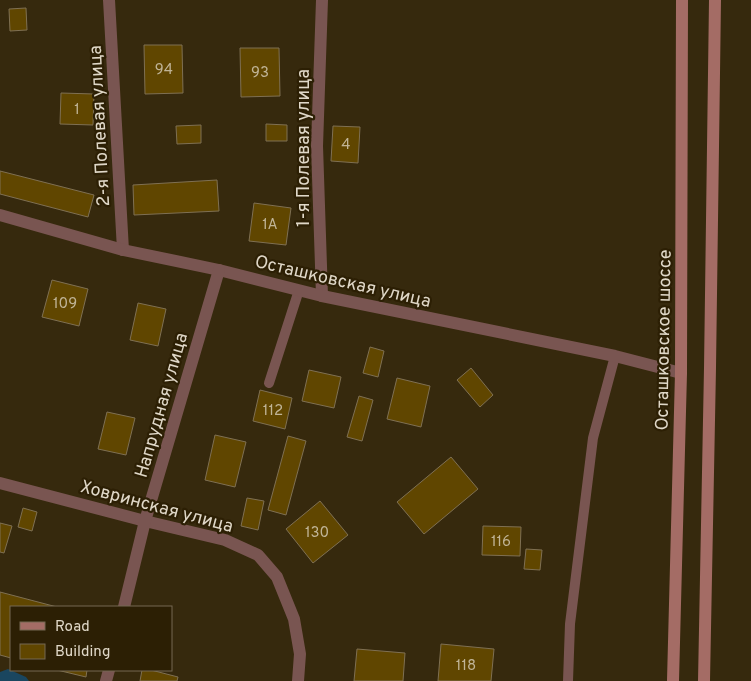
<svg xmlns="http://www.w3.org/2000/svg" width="751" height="681" viewBox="0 0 751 681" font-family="Overpass,sans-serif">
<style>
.water{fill:#1a465f}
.building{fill:#604600;stroke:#7f7053}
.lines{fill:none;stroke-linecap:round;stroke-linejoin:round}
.service{stroke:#795551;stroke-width:10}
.minor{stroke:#795551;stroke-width:12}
.secondary{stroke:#a46c65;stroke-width:12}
.labels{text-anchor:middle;stroke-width:4.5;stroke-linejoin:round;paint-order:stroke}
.number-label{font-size:15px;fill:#c0b496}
.street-label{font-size:18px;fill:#e0d8c8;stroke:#2c1f04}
</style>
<rect width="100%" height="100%" fill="#36290d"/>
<!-- water -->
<polygon class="water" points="8,669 26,677 29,681 0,681 0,672"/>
<!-- building -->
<g class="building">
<polygon points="26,8 27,30 10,31 9,9"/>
<polygon points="144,45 182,45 183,93 145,94"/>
<polygon points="240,48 279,48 280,96 241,97"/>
<polygon points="61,93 94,94 93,125 60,124"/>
<polygon points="266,124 287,125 287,141 266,141"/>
<polygon points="201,125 201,143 177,144 176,126"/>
<polygon points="333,126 360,127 358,163 331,161"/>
<polygon points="0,171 94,195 88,217 0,194"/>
<polygon points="217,180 219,211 134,215 133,185"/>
<polygon points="254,203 291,208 286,245 249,241"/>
<polygon points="52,280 88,289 79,326 42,317"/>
<polygon points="138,303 166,309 158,346 130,340"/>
<polygon points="370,347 384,351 378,377 363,373"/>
<polygon points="471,368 493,395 480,407 457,380"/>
<polygon points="309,370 341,377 334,408 302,401"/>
<polygon points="397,378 430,386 421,427 387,419"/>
<polygon points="260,390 292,398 285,429 253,421"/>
<polygon points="359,396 373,400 362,441 347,437"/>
<polygon points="107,412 135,418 126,455 98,449"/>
<polygon points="215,435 246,442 235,487 205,480"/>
<polygon points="288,436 306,441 286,515 268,510"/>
<polygon points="451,457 478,489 424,534 397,502"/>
<polygon points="247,498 264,501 258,530 241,526"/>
<polygon points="320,501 348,535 313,563 286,529"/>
<polygon points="23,508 37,512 32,531 18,527"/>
<polygon points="0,523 12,526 4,553 0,552"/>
<polygon points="483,526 521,527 520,556 482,555"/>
<polygon points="526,549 542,550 540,570 524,569"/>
<polygon points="0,592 57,607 11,607 11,658 0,655"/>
<polygon points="441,644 494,649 491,681 438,681"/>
<polygon points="357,649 405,653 403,681 354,681"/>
<polygon points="57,670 87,670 86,677"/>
<polygon points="142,670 151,670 178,677 177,681 140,681"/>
</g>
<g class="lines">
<!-- service -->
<g class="service">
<polyline points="269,383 299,290"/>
<polyline points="568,681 570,624 593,438 615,356"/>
</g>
<!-- minor -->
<g class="minor">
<polyline points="109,0 123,250"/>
<polyline points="322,0 317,146 322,296"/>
<polyline points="0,215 123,250 219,270 322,296 615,356 681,373"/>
<polyline points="0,483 145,521 225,540 258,555 277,577 294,619 300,654 298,681"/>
<polyline points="124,607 145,521 219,270"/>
<polyline points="106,681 109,670"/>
</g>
<!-- secondary -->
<g class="secondary">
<polyline points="673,681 681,373 682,0"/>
<polyline points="704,681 710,368 715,0"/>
</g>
</g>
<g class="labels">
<!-- number labels -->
<g class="number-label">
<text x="164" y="74">94</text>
<text x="260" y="77">93</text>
<text x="77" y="114">1</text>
<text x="346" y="149">4</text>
<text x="270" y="229">1А</text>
<text x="65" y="308">109</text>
<text x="273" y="415">112</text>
<text x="317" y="537">130</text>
<text x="501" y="546">116</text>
<text x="466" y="670">118</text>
</g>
<!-- street labels -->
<g class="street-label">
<text transform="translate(99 126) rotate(-93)" y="6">2-я Полевая улица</text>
<text transform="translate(303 148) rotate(-90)" y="6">1-я Полевая улица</text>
<text transform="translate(343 281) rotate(13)" y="6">Осташковская улица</text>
<text transform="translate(663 340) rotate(-89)" y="6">Осташковское шоссе</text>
<text transform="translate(161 405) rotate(-74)" y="6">Напрудная улица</text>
<text transform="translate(157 506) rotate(15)" y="6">Ховринская улица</text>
</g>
</g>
<!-- legend -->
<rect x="10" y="606" width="162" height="65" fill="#2c1f04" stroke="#746952"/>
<rect x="20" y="622" width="25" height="8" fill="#a46c65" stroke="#746952"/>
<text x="55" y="631" font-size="15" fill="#e0d8c8">Road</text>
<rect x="20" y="644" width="25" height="15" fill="#604600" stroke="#746952"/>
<text x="55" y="656" font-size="15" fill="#e0d8c8">Building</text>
</svg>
